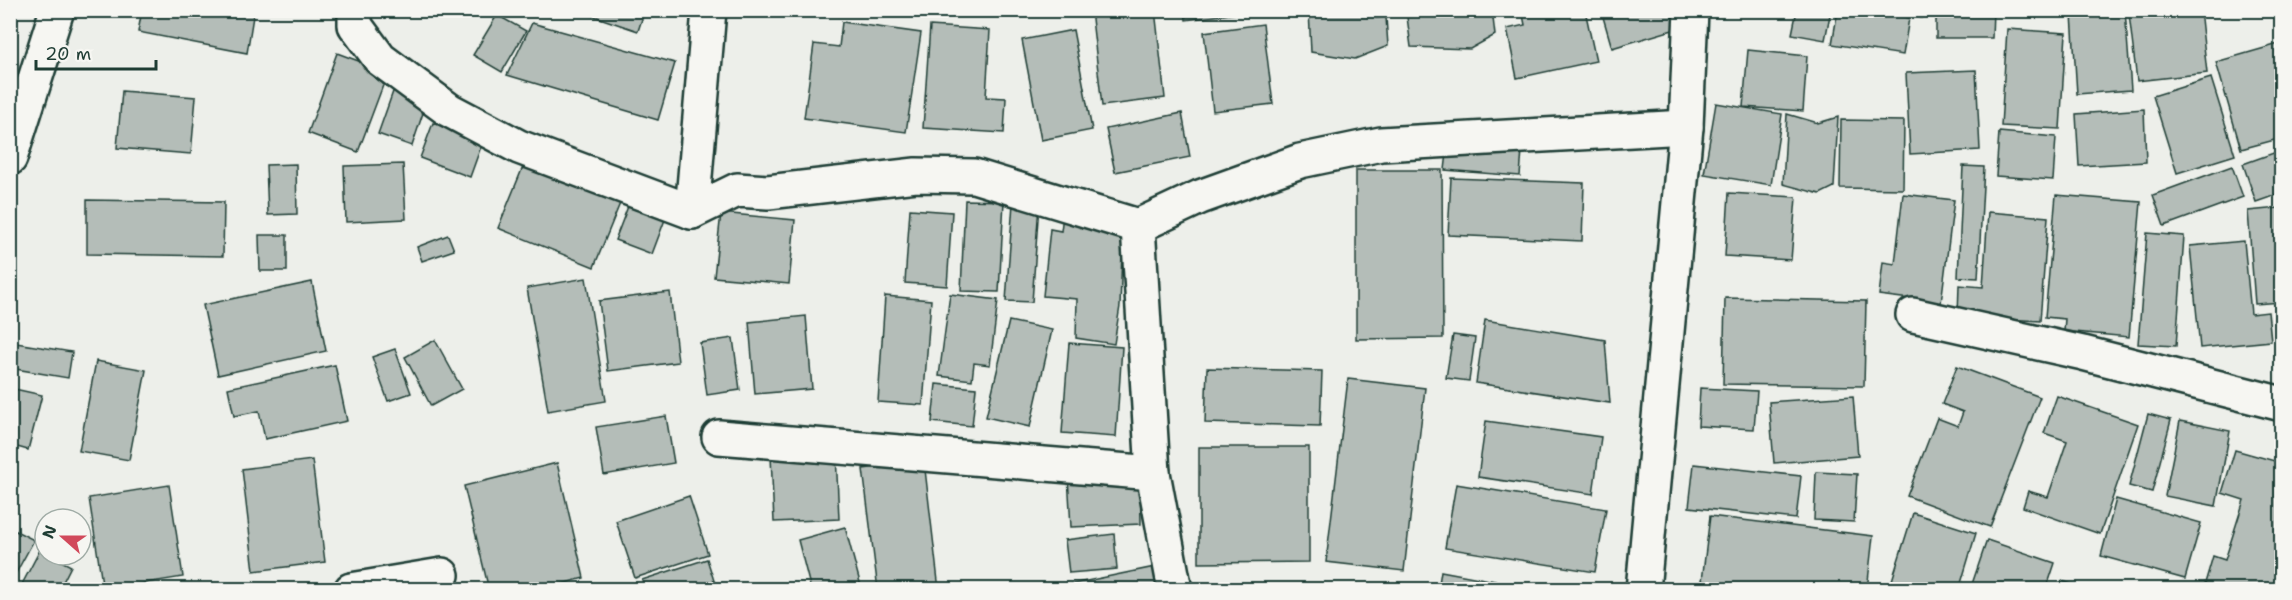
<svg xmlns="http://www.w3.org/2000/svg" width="2292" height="600" viewBox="0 0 2292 600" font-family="'Shantell Sans',sans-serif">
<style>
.building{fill:#b4bdb8;stroke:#1f3d34;stroke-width:1.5}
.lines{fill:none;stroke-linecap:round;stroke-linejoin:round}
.street-casing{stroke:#1f3d34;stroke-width:38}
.secondary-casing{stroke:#1f3d34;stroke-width:38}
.street{stroke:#f6f6f2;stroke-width:33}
.secondary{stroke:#f6f6f2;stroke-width:33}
</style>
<rect width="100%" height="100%" fill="#edefea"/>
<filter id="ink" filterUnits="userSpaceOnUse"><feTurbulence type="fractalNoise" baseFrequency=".0167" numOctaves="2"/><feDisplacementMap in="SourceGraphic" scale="12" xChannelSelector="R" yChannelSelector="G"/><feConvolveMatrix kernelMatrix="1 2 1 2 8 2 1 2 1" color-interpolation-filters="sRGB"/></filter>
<g filter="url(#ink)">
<!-- building -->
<g class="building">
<polygon points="142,10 254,10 247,53 138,32"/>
<polygon points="478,10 493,10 488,17"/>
<polygon points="576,10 645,10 638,31"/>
<polygon points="1091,10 1155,10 1165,98 1102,106"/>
<polygon points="1185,10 1246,10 1246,12 1186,20"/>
<polygon points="1309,10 1375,10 1376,18 1386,17 1388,46 1355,59 1311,52"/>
<polygon points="1427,10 1492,10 1495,35 1470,49 1411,47 1407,17 1428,15"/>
<polygon points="1522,10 1585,10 1596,61 1517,78 1507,29 1525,25"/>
<polygon points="1601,10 1671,10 1676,29 1612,48"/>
<polygon points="1797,10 1831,10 1825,40 1792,34"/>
<polygon points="1838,10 1861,10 1909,18 1903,55 1832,44"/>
<polygon points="1889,10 1923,10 1922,18"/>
<polygon points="1936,10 1993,10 1992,38 1936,38"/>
<polygon points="2125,10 2131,90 2077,94 2072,14"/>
<polygon points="2157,10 2200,10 2207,73 2137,81 2129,14"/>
<polygon points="497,15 526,31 502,72 473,55"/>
<polygon points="842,22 921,33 906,132 804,118 814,44 839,47"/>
<polygon points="532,23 675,63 658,120 507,75"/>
<polygon points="1263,24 1273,104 1213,111 1204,32"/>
<polygon points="930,26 990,30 986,97 1006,98 1004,133 923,128"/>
<polygon points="2007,29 2066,33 2060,129 2001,126"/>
<polygon points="1073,30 1092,130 1041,140 1022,40"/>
<polygon points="10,33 17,35 10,53"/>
<polygon points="2282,43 2282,138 2241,149 2216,62"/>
<polygon points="1748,50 1807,56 1803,111 1743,107"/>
<polygon points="337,53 388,72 358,152 308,133"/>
<polygon points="1976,70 1980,150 1910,154 1906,73"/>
<polygon points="2211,78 2235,155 2177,173 2153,96"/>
<polygon points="395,86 428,98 412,146 378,134"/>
<polygon points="122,91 196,97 191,154 117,148"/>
<polygon points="1716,103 1782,114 1771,185 1704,174"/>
<polygon points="2144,109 2146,162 2079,166 2076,114"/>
<polygon points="1182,113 1190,157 1115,172 1106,129"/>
<polygon points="1787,114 1818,123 1838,117 1834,187 1820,194 1783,184"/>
<polygon points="1841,120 1904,121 1903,189 1840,188"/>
<polygon points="433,123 483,141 470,177 420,158"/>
<polygon points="1999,132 2056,137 2053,180 1996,176"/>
<polygon points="1448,145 1522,150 1520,176 1445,170"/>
<polygon points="2282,150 2282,193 2256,202 2243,164"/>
<polygon points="527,157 623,196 594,267 498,228"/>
<polygon points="296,164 297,214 268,215 266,165"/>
<polygon points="403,164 406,219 346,222 344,166"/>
<polygon points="1963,166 1984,167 1978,278 1958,277"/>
<polygon points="2232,166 2243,197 2164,226 2153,195"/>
<polygon points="1356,170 1442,170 1443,338 1356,339"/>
<polygon points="1451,178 1584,183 1582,241 1448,235"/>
<polygon points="1729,193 1796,197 1791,260 1725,256"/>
<polygon points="1903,194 1954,200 1941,303 1879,295 1883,262 1895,264"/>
<polygon points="2056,195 2141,202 2129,337 2064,331 2065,319 2045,317"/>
<polygon points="632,196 669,209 652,254 615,240"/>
<polygon points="87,200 224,202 223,256 87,254"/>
<polygon points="965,200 1004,201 999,292 961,291"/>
<polygon points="1013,203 1039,205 1032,302 1006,301"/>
<polygon points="1064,207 1123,225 1120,306 1114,344 1076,338 1077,299 1043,296 1050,229 1061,231"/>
<polygon points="2279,208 2282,237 2282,302 2255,304 2248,211"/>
<polygon points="910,209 952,212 947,286 905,283"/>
<polygon points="1988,212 2048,217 2040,321 1958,316 1959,285 1983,287"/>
<polygon points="721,213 795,220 789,284 714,277"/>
<polygon points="2147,233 2184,236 2176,346 2138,344"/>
<polygon points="259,235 287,235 287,271 260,271"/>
<polygon points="448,235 454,250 422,261 417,247"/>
<polygon points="2244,241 2251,314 2268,312 2271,341 2200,348 2190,246"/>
<polygon points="586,278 606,401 548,411 527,288"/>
<polygon points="312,282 326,351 218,375 203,305"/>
<polygon points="670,292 678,362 608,371 599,301"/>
<polygon points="950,294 998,300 990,365 974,363 972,380 939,376"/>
<polygon points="885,296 931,300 923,405 878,402"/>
<polygon points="1725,298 1866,301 1864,386 1723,384"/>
<polygon points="806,316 812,389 755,394 749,322"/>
<polygon points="1485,320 1605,340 1610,403 1476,383"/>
<polygon points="1009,321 1052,330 1030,427 986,417"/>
<polygon points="1453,335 1475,338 1469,381 1446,378"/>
<polygon points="733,338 740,390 707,395 700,343"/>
<polygon points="435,340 462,389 431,406 405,357"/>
<polygon points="10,342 72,352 68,378 10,368"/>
<polygon points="1069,343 1122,347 1116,437 1062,433"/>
<polygon points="395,349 411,393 388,401 372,357"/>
<polygon points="96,361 146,370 129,460 79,451"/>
<polygon points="335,365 347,421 265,439 259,411 234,416 228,388"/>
<polygon points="1957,366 2040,397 1990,527 1907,496 1937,418 1958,426 1963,412 1942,404"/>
<polygon points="1207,368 1322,371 1320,426 1205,423"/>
<polygon points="1348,379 1425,388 1404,571 1326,562"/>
<polygon points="936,384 976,388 972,426 932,422"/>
<polygon points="10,388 42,395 28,450 10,445"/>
<polygon points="1700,388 1757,391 1754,429 1698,426"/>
<polygon points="1853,396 1858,456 1774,463 1769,402"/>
<polygon points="2057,396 2138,424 2100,534 2023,507 2028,491 2048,497 2067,441 2044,433"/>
<polygon points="2148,414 2171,420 2152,492 2129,486"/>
<polygon points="666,416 674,463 604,475 596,427"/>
<polygon points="1486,421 1601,437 1593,494 1478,477"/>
<polygon points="2180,421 2230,431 2216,506 2165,496"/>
<polygon points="1199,447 1309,447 1309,562 1199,563"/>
<polygon points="2235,450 2282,463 2282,590 2203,590 2213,556 2225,560 2244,500 2222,493"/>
<polygon points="836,453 839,519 774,522 771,456"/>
<polygon points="312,460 325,562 254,571 242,469"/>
<polygon points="924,461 939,590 878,590 863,469"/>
<polygon points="557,463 584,578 539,590 489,590 464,486"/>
<polygon points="1694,464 1801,476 1796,519 1689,507"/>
<polygon points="1816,472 1857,474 1854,522 1814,520"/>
<polygon points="1140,473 1141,524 1071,527 1068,476"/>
<polygon points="1456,484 1606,509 1595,572 1445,548"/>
<polygon points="169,485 183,577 103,590 89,498"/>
<polygon points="689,496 708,554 635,578 616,521"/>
<polygon points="2116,499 2201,523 2185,579 2101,556"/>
<polygon points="1913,513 1976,533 1959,590 1889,590"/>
<polygon points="1710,516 1873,536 1867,590 1771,590 1702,581"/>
<polygon points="845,527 862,590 811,590 798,540"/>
<polygon points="10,528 34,540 10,584"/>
<polygon points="1114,534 1117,569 1069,573 1065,540"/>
<polygon points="1987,540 2055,563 2046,590 1970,590"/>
<polygon points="40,550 45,552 45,555 50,555 71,566 63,582 77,590 19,590"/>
<polygon points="707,559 717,590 646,590 642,580"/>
<polygon points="1155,567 1160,590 1074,590 1072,584"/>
<polygon points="1441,571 1544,590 1438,590"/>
<polygon points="2062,581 2091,590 2060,590"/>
</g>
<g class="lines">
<!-- street casing -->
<g class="street-casing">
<g id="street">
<polyline points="355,10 355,25 380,59 449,110 519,147 692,212 737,190 768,192 916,175 974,176 1138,226 1200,197 1300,161 1381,144 1686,127"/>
<polyline points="692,212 709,10"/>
<polyline points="1138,226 1153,473 1175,590"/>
<polyline points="1913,315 2083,353 2282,404"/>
<polyline points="719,437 1153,473"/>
<polyline points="351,590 442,575"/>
<polyline points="1643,590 1686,127 1691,10"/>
</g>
</g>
<!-- secondary casing -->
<g class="secondary-casing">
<polyline id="secondary" points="10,158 57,10"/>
</g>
<!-- street -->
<use href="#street" class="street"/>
<!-- secondary -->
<use href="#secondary" class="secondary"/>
</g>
</g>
<!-- margin -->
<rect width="2292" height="600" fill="none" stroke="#f6f6f2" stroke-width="36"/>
<rect x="18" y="18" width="2256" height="564" fill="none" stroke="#1f3d34" stroke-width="2" filter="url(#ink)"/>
<!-- north arrow -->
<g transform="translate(63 537) rotate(291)"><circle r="28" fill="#f6f6f2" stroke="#a0aca6" stroke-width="1.5"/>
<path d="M0-4.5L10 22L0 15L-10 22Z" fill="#d1495b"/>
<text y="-9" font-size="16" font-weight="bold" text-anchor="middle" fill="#1f3d34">N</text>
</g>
<!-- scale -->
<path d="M36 60v9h120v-9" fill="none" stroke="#1f3d34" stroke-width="3"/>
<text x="45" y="60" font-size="18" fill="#1f3d34" stroke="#f6f6f2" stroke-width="4.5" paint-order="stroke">20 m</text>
</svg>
